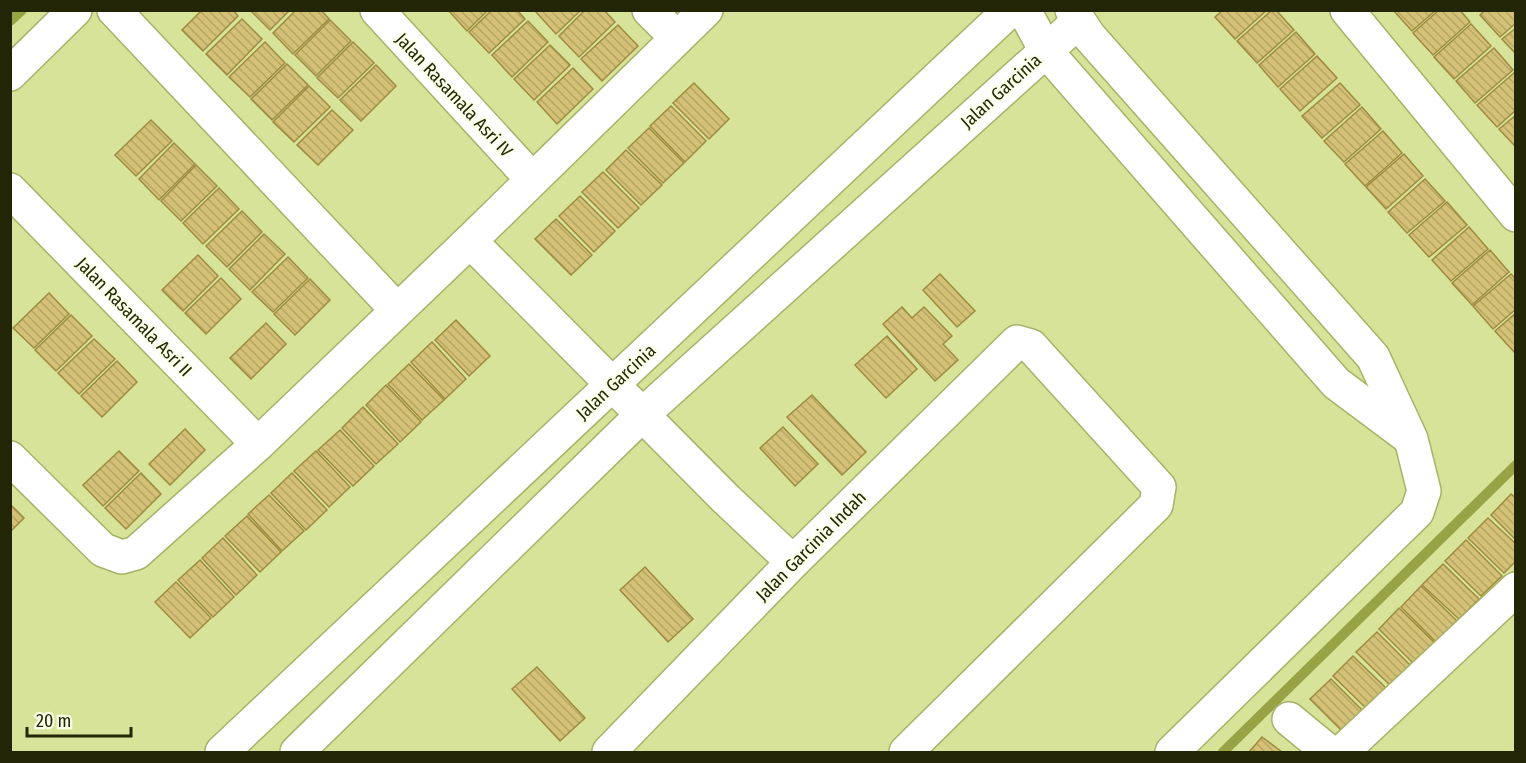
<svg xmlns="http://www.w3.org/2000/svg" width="1526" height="763" viewBox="0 0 1526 763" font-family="'Fira Sans Condensed',sans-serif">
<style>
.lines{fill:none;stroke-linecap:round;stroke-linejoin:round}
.stream{stroke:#97a345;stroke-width:10}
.building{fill:url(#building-back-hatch);stroke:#9d8b40;stroke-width:1.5}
.minor-casing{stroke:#a7b268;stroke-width:36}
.minor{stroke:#fff;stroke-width:33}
.labels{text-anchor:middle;stroke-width:4.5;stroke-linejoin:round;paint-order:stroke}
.street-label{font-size:18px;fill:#222506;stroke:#faffe8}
</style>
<defs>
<pattern id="building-back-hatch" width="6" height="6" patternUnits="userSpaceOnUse" patternTransform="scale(1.5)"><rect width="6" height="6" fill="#d4c176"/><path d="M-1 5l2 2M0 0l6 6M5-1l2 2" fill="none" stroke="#b6a665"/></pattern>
</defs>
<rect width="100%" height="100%" fill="#d7e398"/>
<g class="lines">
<!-- stream -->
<g class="stream">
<polyline points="10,21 22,10"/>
<polyline points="1223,752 1516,465"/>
</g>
</g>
<!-- building -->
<g class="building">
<polygon points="202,10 233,10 238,16 203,51 182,30"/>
<polygon points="250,10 290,10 270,30"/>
<polygon points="296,10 321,10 329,19 293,54 273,33"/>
<polygon points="448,10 488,10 467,31"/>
<polygon points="492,10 517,10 525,19 489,53 469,32"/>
<polygon points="538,10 581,10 556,34 536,12"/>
<polygon points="585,10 604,10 615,22 579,57 559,36"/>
<polygon points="1223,10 1267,10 1235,39 1215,17"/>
<polygon points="1272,10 1276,10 1294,30 1257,63 1237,41"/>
<polygon points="1393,10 1436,10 1412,31"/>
<polygon points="1439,10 1460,10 1470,22 1433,55 1413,33"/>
<polygon points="1485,10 1516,10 1516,23 1500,37 1480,15"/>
<polygon points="242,19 262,39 227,75 206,54"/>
<polygon points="330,20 351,41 316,76 295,55"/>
<polygon points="528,21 548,42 512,77 492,55"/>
<polygon points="1471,24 1491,46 1454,79 1434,57"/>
<polygon points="618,25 638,46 602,81 581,59"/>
<polygon points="1516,28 1516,54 1502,39"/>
<polygon points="1296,32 1315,54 1278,87 1259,65"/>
<polygon points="265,42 285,63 250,97 229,77"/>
<polygon points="353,42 374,63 338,98 317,78"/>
<polygon points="550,45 570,65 534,100 514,79"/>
<polygon points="1494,48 1513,70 1475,103 1456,81"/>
<polygon points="1317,56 1337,78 1300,111 1280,89"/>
<polygon points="287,64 308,85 272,120 251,99"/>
<polygon points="376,65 396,86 361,121 340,100"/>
<polygon points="573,68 593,89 557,124 537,102"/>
<polygon points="1515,72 1516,110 1497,127 1477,105"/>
<polygon points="694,83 729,119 709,139 673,103"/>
<polygon points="1340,83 1360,105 1322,138 1302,116"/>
<polygon points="309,86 330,107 294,142 273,122"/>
<polygon points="671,106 706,141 685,162 650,126"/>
<polygon points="1362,107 1381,129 1344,162 1324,141"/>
<polygon points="332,110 353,130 318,165 297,145"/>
<polygon points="1516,115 1516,147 1499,129"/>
<polygon points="151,120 172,141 136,176 115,155"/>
<polygon points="649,128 684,163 663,183 628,148"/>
<polygon points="1383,131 1402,153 1365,186 1345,164"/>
<polygon points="174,143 195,164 159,200 139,179"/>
<polygon points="626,150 662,185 641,205 606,170"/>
<polygon points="1404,154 1423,176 1386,209 1366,187"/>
<polygon points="196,165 217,186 181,221 161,201"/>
<polygon points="603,172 639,208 618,228 582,192"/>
<polygon points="1425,179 1445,201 1407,233 1388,212"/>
<polygon points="219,188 239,209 203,244 183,223"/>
<polygon points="580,196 615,231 594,252 559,216"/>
<polygon points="1447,202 1467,225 1429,257 1409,235"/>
<polygon points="242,211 262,232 227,267 206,246"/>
<polygon points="556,219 592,255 571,275 535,239"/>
<polygon points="1469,227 1488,249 1451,281 1432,260"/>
<polygon points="264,234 285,254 250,290 229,269"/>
<polygon points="1490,250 1509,272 1472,305 1452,283"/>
<polygon points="198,255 218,276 183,311 162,290"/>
<polygon points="288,257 308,278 273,312 252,292"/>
<polygon points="940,274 975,311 957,327 923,290"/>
<polygon points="1511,274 1516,279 1516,309 1493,329 1473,306"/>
<polygon points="221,278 241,299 206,334 185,313"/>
<polygon points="310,279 330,300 295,335 274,314"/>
<polygon points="49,293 69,314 34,348 13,328"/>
<polygon points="902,307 912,318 924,307 952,336 943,344 958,360 935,381 883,324"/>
<polygon points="1516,313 1516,352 1515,353 1495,331"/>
<polygon points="71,315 92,336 56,371 35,350"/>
<polygon points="456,320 490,356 469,376 435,340"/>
<polygon points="266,323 286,344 251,379 230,358"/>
<polygon points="887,336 917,369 886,398 855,365"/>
<polygon points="94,339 115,359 79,394 58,373"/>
<polygon points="432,342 466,379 445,399 411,362"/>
<polygon points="117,361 137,382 102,417 81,396"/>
<polygon points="409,364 444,400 422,420 388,384"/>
<polygon points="386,385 421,422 400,442 366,405"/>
<polygon points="812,395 866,452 842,475 787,417"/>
<polygon points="363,407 398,444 376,464 342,428"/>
<polygon points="783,427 818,464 795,486 760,448"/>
<polygon points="185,429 205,450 170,485 149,464"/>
<polygon points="340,430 374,466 353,486 318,450"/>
<polygon points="119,451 139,471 103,506 83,485"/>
<polygon points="316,451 350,487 329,507 294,471"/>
<polygon points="141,473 161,494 126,529 105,508"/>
<polygon points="292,473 327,510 306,530 271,493"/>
<polygon points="1511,494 1516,498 1516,540 1491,515"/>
<polygon points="269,495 304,531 282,551 248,514"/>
<polygon points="10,504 24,518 10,532"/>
<polygon points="247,516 281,552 260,572 225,536"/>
<polygon points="1488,518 1516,544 1516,561 1504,573 1468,538"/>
<polygon points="223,538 257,575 236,595 202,558"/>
<polygon points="1466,540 1502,576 1481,596 1445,561"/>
<polygon points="200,560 234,597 213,617 178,580"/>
<polygon points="1443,564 1479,599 1459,619 1422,585"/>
<polygon points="645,567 693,619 668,642 620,590"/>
<polygon points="176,582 211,618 190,638 155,602"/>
<polygon points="1421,586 1457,621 1436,642 1401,607"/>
<polygon points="1399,608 1435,643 1414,664 1379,629"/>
<polygon points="1377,632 1412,667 1392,687 1356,652"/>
<polygon points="1353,656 1389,691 1369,711 1333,676"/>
<polygon points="537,667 585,718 560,741 512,689"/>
<polygon points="1331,679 1366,714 1346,735 1310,699"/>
<polygon points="1262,737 1282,752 1249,752"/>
</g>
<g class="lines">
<!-- minor casing -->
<g class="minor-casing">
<g id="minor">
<polyline points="114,10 397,310"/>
<polyline points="377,10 532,179"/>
<polyline points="649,10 677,38"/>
<polyline points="1024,10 1046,51 1336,383 1407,436"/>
<polyline points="1072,10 1089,36 1373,357 1411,439 1424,491 1417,512 1172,752"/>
<polyline points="1347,10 1516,215"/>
<polyline points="10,74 75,10"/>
<polyline points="10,190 258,444"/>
<polyline points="470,241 706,10"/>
<polyline points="10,458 103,550 122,557 136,553 258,444 470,241 726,499 793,562"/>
<polyline points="1289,719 1329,752"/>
<polyline points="222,752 1010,10"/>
<polyline points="297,752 643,414 1078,22"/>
<polyline points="609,752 793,562 1017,342 1031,346 1159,487 1156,505 906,752"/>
<polyline points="1342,752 1516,589"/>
</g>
</g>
<!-- minor -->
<use href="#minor" class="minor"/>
</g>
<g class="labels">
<!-- street labels -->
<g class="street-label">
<text transform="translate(1001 91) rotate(-42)" y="6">Jalan Garcinia</text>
<text transform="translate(454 95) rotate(47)" y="6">Jalan Rasamala Asri IV</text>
<text transform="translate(134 317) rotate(46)" y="6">Jalan Rasamala Asri II</text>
<text transform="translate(616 382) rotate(-43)" y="6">Jalan Garcinia</text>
<text transform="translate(811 546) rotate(-45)" y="6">Jalan Garcinia Indah</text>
</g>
</g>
<!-- border -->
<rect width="1526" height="763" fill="none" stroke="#222506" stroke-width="24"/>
<!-- scale -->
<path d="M27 727v9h104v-9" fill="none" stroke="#222506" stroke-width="3"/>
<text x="36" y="727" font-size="18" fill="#222506" stroke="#faffe8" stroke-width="4.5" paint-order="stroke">20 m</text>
</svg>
